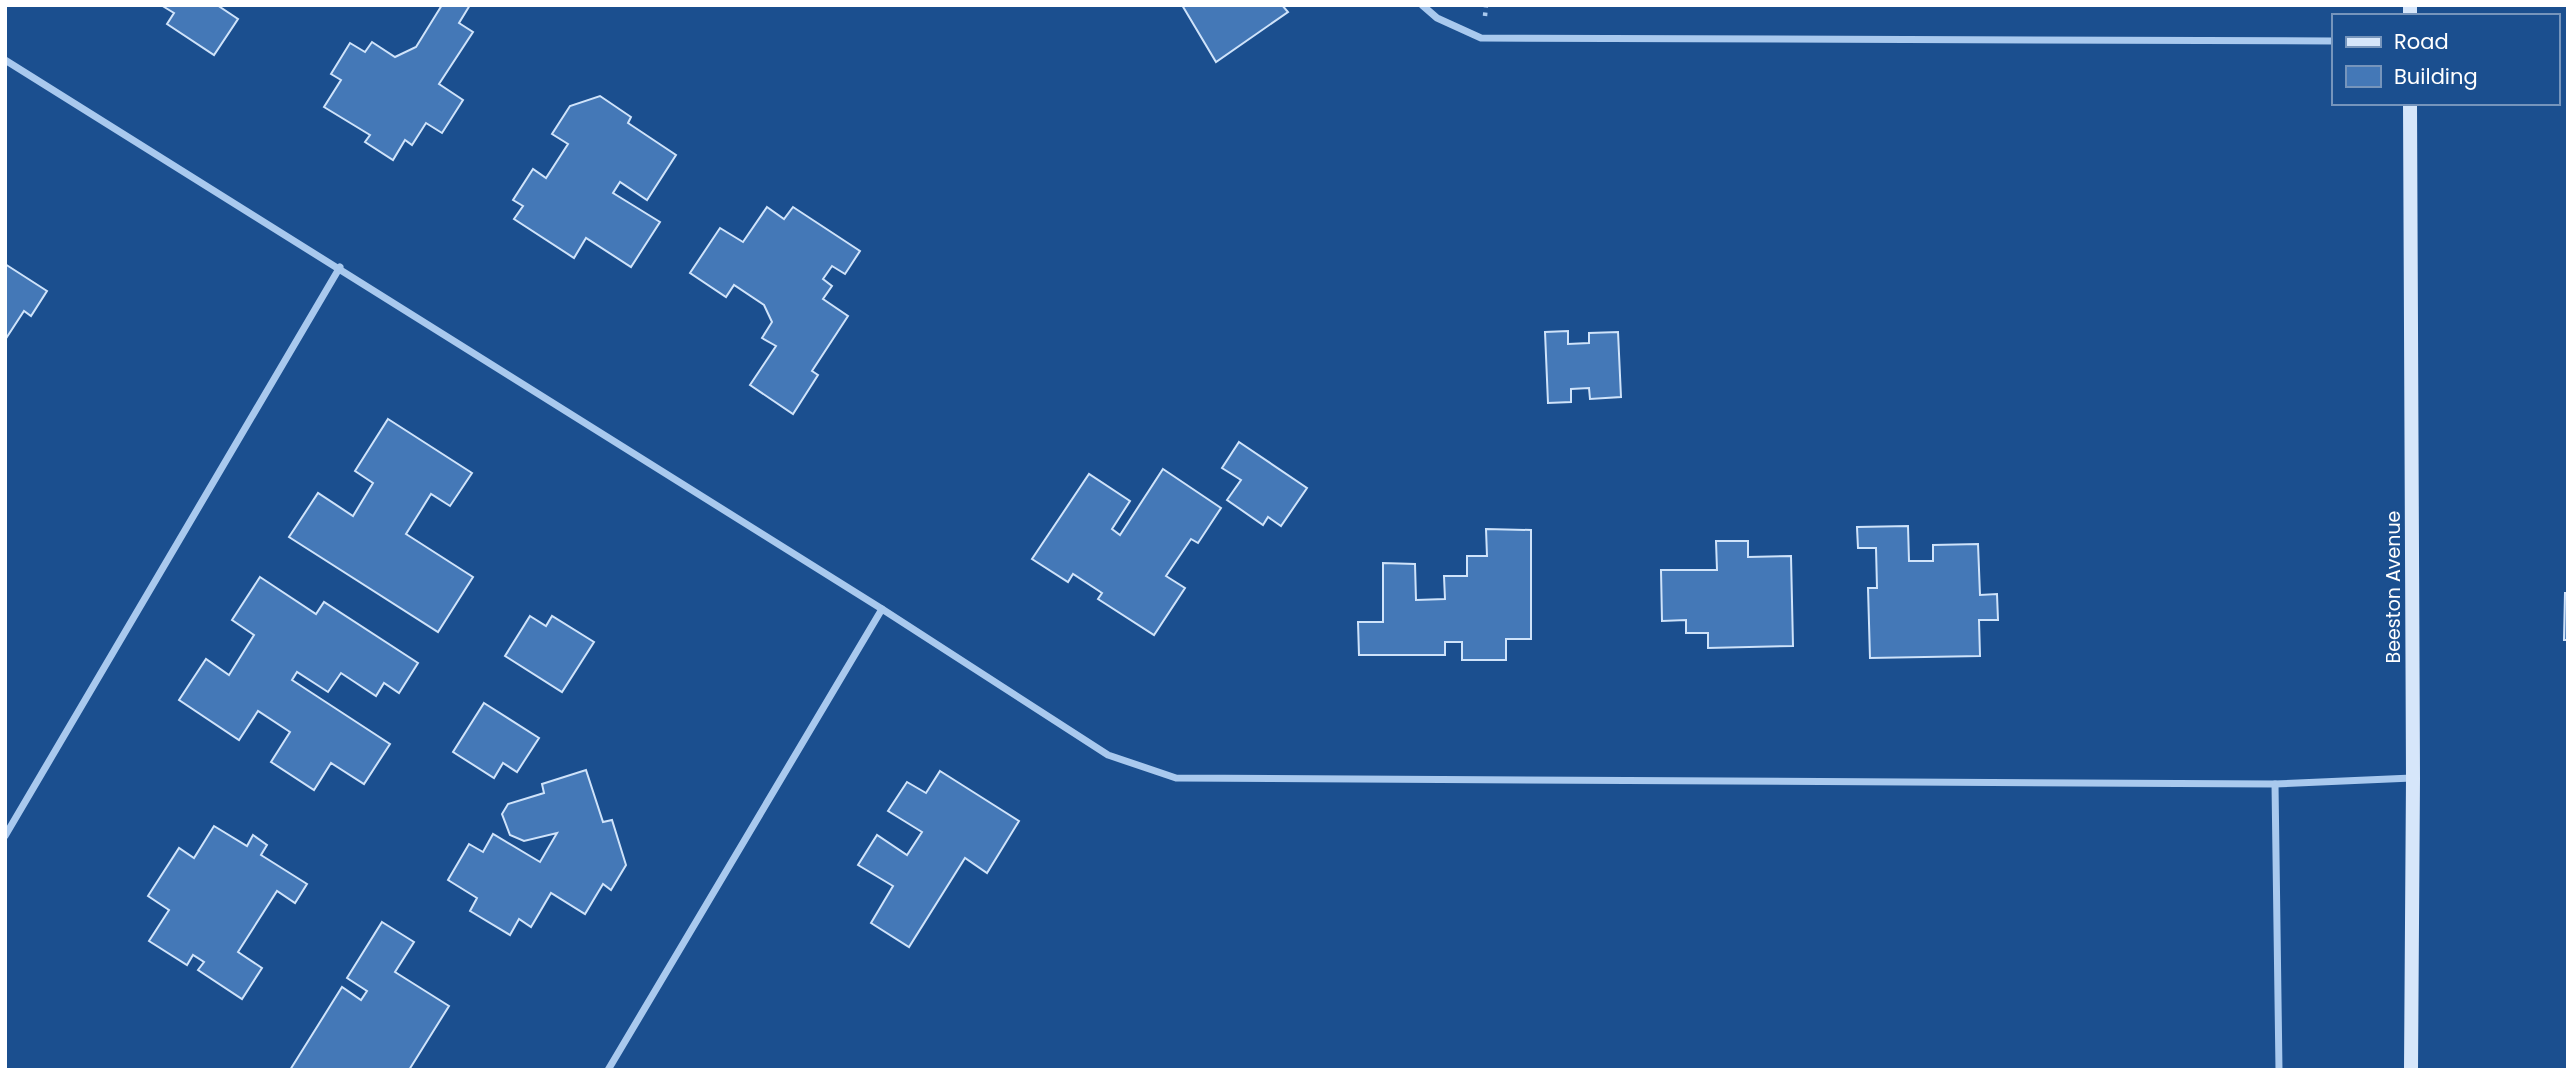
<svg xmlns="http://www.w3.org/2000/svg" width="2573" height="1075" viewBox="0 0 2573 1075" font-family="Poppins,sans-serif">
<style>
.building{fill:#4478b7;stroke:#cfe3fa;stroke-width:2}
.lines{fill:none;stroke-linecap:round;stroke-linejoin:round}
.path{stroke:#a9c9ee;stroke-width:4.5;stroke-dasharray:3.5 5;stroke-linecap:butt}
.street{stroke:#a9c9ee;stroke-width:7}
.secondary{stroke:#d6e6fa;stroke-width:14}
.labels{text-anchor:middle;stroke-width:5;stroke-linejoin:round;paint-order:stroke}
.street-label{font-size:19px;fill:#fff;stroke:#1b4f8f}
</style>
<rect width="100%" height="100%" fill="#1b4f8f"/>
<!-- building -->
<g class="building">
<polygon points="161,5 217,5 238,19 214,55 167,24 174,13"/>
<polygon points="470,5 459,23 473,32 439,84 463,100 442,133 426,123 412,145 405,140 393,160 365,142 370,135 324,107 341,80 331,74 350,43 365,52 372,42 395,57 416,47 442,5"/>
<polygon points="1182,5 1282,5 1288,12 1216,62"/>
<polygon points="600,96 631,117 628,123 676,155 647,200 620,182 613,193 660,222 631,267 586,238 574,258 514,219 523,206 513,200 533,169 546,178 568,144 552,134 570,106"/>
<polygon points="767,207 784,219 793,207 860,251 845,274 832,266 823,279 832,286 823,299 848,316 812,371 818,375 793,414 750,385 776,346 762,338 772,322 764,305 734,285 726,297 690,273 720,228 743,242"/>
<polygon points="5,264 47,291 31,316 24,311 5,340"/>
<polygon points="1568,331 1568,344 1589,343 1589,333 1618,332 1621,397 1590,399 1589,388 1571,389 1571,402 1548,403 1545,332"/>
<polygon points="388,419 472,473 450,506 431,494 406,534 473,577 438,632 289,537 318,493 353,516 373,483 355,471"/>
<polygon points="1239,442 1307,488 1281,526 1268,517 1263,525 1227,500 1241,480 1222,468"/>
<polygon points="1163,469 1221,508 1198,543 1191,539 1166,576 1185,588 1154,635 1098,599 1102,593 1073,574 1068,582 1032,559 1089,474 1130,501 1112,529 1120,535"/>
<polygon points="1908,526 1909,561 1933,561 1933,545 1978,544 1980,595 1997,594 1998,620 1979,620 1980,656 1870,658 1868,588 1877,588 1876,548 1858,548 1857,527"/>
<polygon points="1486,529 1531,530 1531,639 1506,639 1506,660 1462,660 1462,642 1445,642 1445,655 1359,655 1358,622 1383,622 1383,563 1415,564 1416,600 1445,599 1444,576 1467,576 1467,556 1487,556"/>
<polygon points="1716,541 1748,541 1748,557 1791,556 1793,646 1708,648 1708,633 1686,633 1686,620 1662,621 1661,570 1717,570"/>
<polygon points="260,577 316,614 324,602 418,663 399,693 384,683 376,696 341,673 328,692 297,672 292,680 390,744 364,784 331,763 314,790 271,762 290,732 258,711 239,740 179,700 206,659 229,675 254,635 232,620"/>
<polygon points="2565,593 2568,593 2568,640 2564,640"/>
<polygon points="530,616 546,626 552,616 594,642 562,692 505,656"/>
<polygon points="484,703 539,738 517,772 503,763 494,778 453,752"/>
<polygon points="586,770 603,822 612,820 626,865 611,890 603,884 585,914 551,893 531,927 519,919 510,935 470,911 477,898 448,880 469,844 483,852 493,834 540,862 557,833 524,841 510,835 502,814 508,804 544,793 542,784"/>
<polygon points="940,771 1019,821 987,873 965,858 909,947 871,923 893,886 858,865 877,835 907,855 922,832 888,811 907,782 926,793"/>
<polygon points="214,826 247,846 253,835 267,845 261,855 307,884 295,903 277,891 238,952 262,968 242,999 198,970 204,962 193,955 187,965 149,941 169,910 148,896 179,848 194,858"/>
<polygon points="382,922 414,942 395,972 449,1006 409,1070 290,1070 342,987 361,1000 367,991 347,978"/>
</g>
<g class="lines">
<!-- path -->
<polyline class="path" points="1485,16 1486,5"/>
<!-- street -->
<g class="street">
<polyline points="1422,5 1437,18 1481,38 2333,41"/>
<polyline points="5,60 882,609 1108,755 1176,778 2275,784 2412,778"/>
<polyline points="2275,784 2279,1070"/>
<polyline points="5,836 340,267"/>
<polyline points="608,1070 882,609"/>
</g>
<!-- secondary -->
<g class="secondary">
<polyline points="2410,5 2410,16"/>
<polyline points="2410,103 2413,778 2411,1070"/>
</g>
</g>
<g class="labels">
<!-- street labels -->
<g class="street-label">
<text transform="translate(2393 587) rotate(-90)" y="7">Beeston Avenue</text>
</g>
</g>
<!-- border -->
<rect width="2573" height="1075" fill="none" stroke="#ffffff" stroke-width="14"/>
<!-- legend -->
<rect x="2332" y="14" width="228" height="91" fill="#1b4f8f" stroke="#7695bc" stroke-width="2"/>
<rect x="2346" y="37" width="35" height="10" fill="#d6e6fa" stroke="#7695bc" stroke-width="2"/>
<text x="2394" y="49" font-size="21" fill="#ffffff">Road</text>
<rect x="2346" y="66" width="35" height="21" fill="#4478b7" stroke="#7695bc" stroke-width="2"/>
<text x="2394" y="84" font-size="21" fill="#ffffff">Building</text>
</svg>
